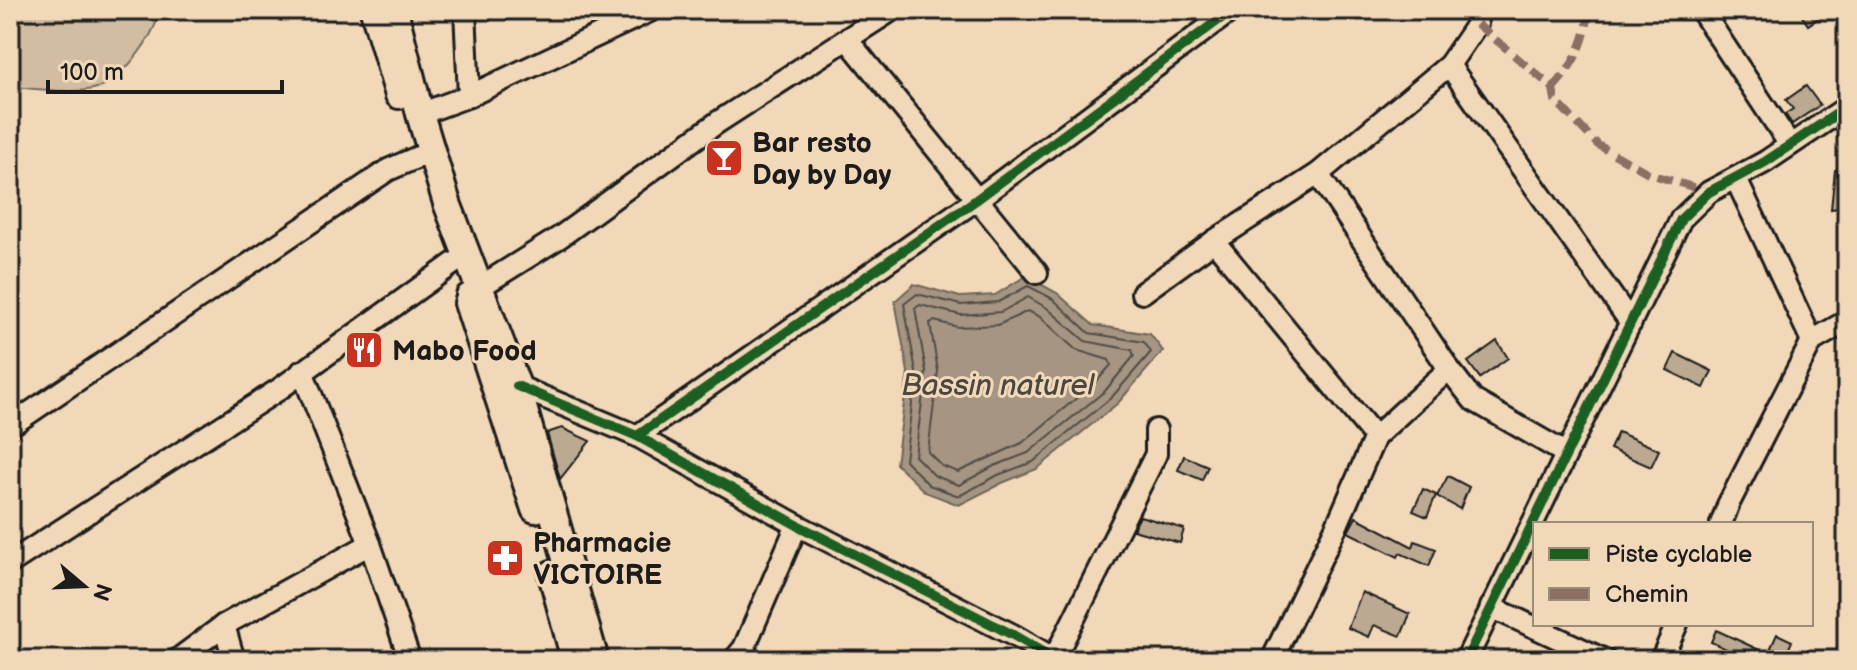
<svg xmlns="http://www.w3.org/2000/svg" width="1857" height="670" viewBox="0 0 1857 670" font-family="'Balsamiq Sans',sans-serif">
<style>
.green{fill:#d2bca2;stroke:#776c5f;stroke-width:2}
.water{fill:#a59582;stroke:#6e6559;stroke-width:2}
.lines{fill:none;stroke-linecap:round;stroke-linejoin:round}
.shore{stroke:#534c45;stroke-width:2}
.building{fill:#bca992;stroke:#1c1c1c;stroke-width:2}
.minor-casing{stroke:#1c1c1c;stroke-width:26}
.major-casing{stroke:#1c1c1c;stroke-width:32}
.minor{stroke:#f1d8b9;stroke-width:20}
.major{stroke:#f1d8b9;stroke-width:26}
.quiet{stroke:#8d6e63;stroke-width:8;stroke-dasharray:16 8;stroke-linecap:butt}
.cycleway-casing{stroke:#f1d8b9;stroke-width:15}
.cycleway{stroke:#1b5e20;stroke-width:10}
.labels{text-anchor:middle;stroke-width:6;stroke-linejoin:round;paint-order:stroke}
.poi-label{font-size:28px;font-weight:bold;fill:#1c1c1c;stroke:#f1d8b9;text-anchor:start}
.water-label{font-size:30px;font-style:italic;fill:#4c4640;stroke:#f1d8b9}
</style>
<rect width="100%" height="100%" fill="#f1d8b9"/>
<filter id="ink" filterUnits="userSpaceOnUse"><feTurbulence type="fractalNoise" baseFrequency=".0125" numOctaves="2"/><feDisplacementMap in="SourceGraphic" scale="16" xChannelSelector="R" yChannelSelector="G"/><feConvolveMatrix kernelMatrix="1 2 1 2 8 2 1 2 1" color-interpolation-filters="sRGB"/></filter>
<g filter="url(#ink)">
<!-- green -->
<path class="green" d="M10 10H160C154 37 122 83 93 89 72 94 33 88 10 87Z"/>
<!-- water -->
<polygon class="water" points="1026,276 1057,293 1093,325 1150,334 1163,351 1118,403 1037,469 1002,483 959,505 925,492 896,464 908,372 895,301 914,284 960,297 995,295"/>
<g class="lines">
<!-- shore -->
<g class="shore">
<polygon points="1028,286 1053,299 1089,333 1144,342 1151,352 1112,397 1033,462 998,475 959,496 929,485 905,460 916,372 904,304 917,294 961,305 998,302"/>
<polygon points="1028,297 1047,308 1085,341 1132,350 1134,356 1105,391 1028,453 994,466 959,485 935,476 915,456 926,371 915,308 920,305 961,315 1001,312"/>
<polygon points="1028,311 1040,317 1076,350 1109,360 1111,365 1096,382 1022,443 958,472 942,466 928,452 938,371 930,323 934,321 958,327 998,325"/>
</g>
</g>
<!-- building -->
<g class="building">
<polygon points="1798,10 1831,10 1808,25"/>
<polygon points="1806,86 1820,105 1792,124 1785,114 1793,109 1786,100"/>
<polygon points="1840,169 1845,207 1831,209 1835,170"/>
<polygon points="1497,341 1508,358 1480,378 1468,362"/>
<polygon points="1675,353 1712,371 1704,388 1667,370"/>
<polygon points="562,428 590,441 560,479 547,433"/>
<polygon points="1618,432 1659,450 1651,467 1610,449"/>
<polygon points="1184,456 1208,466 1202,480 1178,470"/>
<polygon points="1448,476 1469,487 1460,509 1437,496"/>
<polygon points="1423,489 1436,495 1427,517 1413,511"/>
<polygon points="1140,516 1184,529 1180,543 1133,530"/>
<polygon points="1356,517 1413,547 1415,541 1436,549 1429,566 1400,553 1398,557 1348,532"/>
<polygon points="1362,592 1410,614 1401,636 1374,625 1369,637 1348,628"/>
<polygon points="1716,630 1781,660 1750,660 1711,642"/>
<polygon points="1777,634 1792,641 1784,660 1768,654"/>
</g>
<g class="lines">
<!-- minor casing -->
<g class="minor-casing">
<g id="minor">
<polyline points="465,10 469,96"/>
<polyline points="1701,10 1790,145"/>
<polyline points="847,39 1037,273"/>
<polyline points="1449,65 1631,323"/>
<polyline points="420,114 469,96 652,10"/>
<polyline points="1318,174 1449,369 1473,400 1565,453"/>
<polyline points="1736,179 1812,341"/>
<polyline points="1214,241 1375,437"/>
<polyline points="1142,293 1214,241 1318,174 1449,65 1477,24 1474,10"/>
<polyline points="467,295 560,237 718,122 892,10"/>
<polyline points="302,371 370,544 410,660"/>
<polyline points="517,386 637,436 797,525 1013,635 1056,660"/>
<polyline points="10,426 388,170 418,157"/>
<polyline points="637,436 976,200 1232,10"/>
<polyline points="1721,524 1729,503 1812,341 1847,321"/>
<polyline points="10,563 278,390 454,263"/>
<polyline points="1491,607 1605,660"/>
<polyline points="224,625 234,660"/>
<polyline points="1054,659 1156,454 1156,430"/>
<polyline points="177,660 224,625 370,544"/>
<polyline points="734,660 744,648 797,525"/>
<polyline points="1272,660 1337,525 1375,437 1449,369"/>
<polyline points="1466,660 1681,219 1709,192 1765,162 1847,107"/>
<polyline points="1661,660 1677,624"/>
</g>
</g>
<!-- major casing -->
<g class="major-casing">
<g id="major">
<polyline points="374,10 399,95"/>
<polyline points="394,10 420,114 447,203 517,386 595,660"/>
<polyline points="468,303 535,509"/>
<polyline points="552,574 575,660"/>
</g>
</g>
<!-- minor -->
<use href="#minor" class="minor"/>
<!-- major -->
<use href="#major" class="major"/>
<!-- quiet -->
<g class="quiet">
<polyline points="1477,24 1553,88 1555,100 1598,145 1650,174 1709,192"/>
<path d="M1553 88C1574 65 1586 42 1589 10"/>
</g>
<!-- cycleway casing -->
<g class="cycleway-casing">
<g id="cycleway">
<polyline points="517,386 637,436 797,525 1013,635 1056,660"/>
<polyline points="637,436 976,200 1232,10"/>
<polyline points="1466,660 1681,219 1709,192 1765,162 1847,107"/>
</g>
</g>
<!-- cycleway -->
<use href="#cycleway" class="cycleway"/>
</g>
</g>
<!-- icons -->
<defs>
<g id="bar-square" transform="scale(2)"><rect x="-9" y="-9" width="18" height="18" rx="4" fill="#c8321e" stroke="#f1d8b9"/><path d="M-6-5H6L.8 .8V4.5H3.5V6h-7V4.5H-.8V.8Z" fill="#fff"/></g>
<g id="restaurant-square" transform="scale(2)"><rect x="-9" y="-9" width="18" height="18" rx="4" fill="#c8321e" stroke="#f1d8b9"/><path d="M-5-6h1v4h1v-4h1v4h1v-4h1v5L-1.5 .5V6h-2V.5L-5-1ZM5-6V6H3V1.5H1.5Q1.5-4 5-6Z" fill="#fff"/></g>
<g id="pharmacy-square" transform="scale(2)"><rect x="-9" y="-9" width="18" height="18" rx="4" fill="#c8321e" stroke="#f1d8b9"/><path d="M-2-6h4v4h4v4h-4v4h-4v-4h-4v-4h4Z" fill="#fff"/></g>
</defs>
<g fill-rule="evenodd">
<use href="#bar-square" x="724" y="158"/>
<use href="#restaurant-square" x="364" y="350"/>
<use href="#pharmacy-square" x="505" y="558"/>
</g>
<g class="labels">
<!-- poi labels -->
<g class="poi-label">
<text x="752" y="152">Bar resto<tspan x="752" dy="32">Day by Day</tspan></text>
<text x="392" y="360">Mabo Food</text>
<text x="533" y="552">Pharmacie<tspan x="533" dy="32">VICTOIRE</tspan></text>
</g>
<!-- water labels -->
<g class="water-label">
<text x="998" y="395">Bassin naturel</text>
</g>
</g>
<!-- margin -->
<rect width="1857" height="670" fill="none" stroke="#f1d8b9" stroke-width="40"/>
<rect x="20" y="20" width="1817" height="630" fill="none" stroke="#1c1c1c" stroke-width="3" filter="url(#ink)"/>
<!-- legend -->
<rect x="1533" y="522" width="280" height="104" fill="#f1d8b9" stroke="#9c8d7a" stroke-width="2"/>
<rect x="1549" y="548" width="40" height="12" fill="#1b5e20" stroke="#9c8d7a" stroke-width="2"/>
<text x="1605" y="562" font-size="24" fill="#1c1c1c">Piste cyclable</text>
<rect x="1549" y="588" width="40" height="12" fill="#8d6e63" stroke="#9c8d7a" stroke-width="2"/>
<text x="1605" y="602" font-size="24" fill="#1c1c1c">Chemin</text>
<!-- north arrow -->
<g transform="translate(84 586) rotate(109)" stroke="#f1d8b9" stroke-width="6" paint-order="stroke">
<path d="M0-6L14 30L0 20L-14 30Z" fill="#1c1c1c"/>
<text y="-12" font-size="22" font-weight="bold" text-anchor="middle" fill="#1c1c1c">N</text>
</g>
<!-- scale -->
<path d="M48 80v12h234v-12" fill="none" stroke="#1c1c1c" stroke-width="4"/>
<text x="60" y="80" font-size="24" fill="#1c1c1c" stroke="#f1d8b9" stroke-width="6" paint-order="stroke">100 m</text>
</svg>
